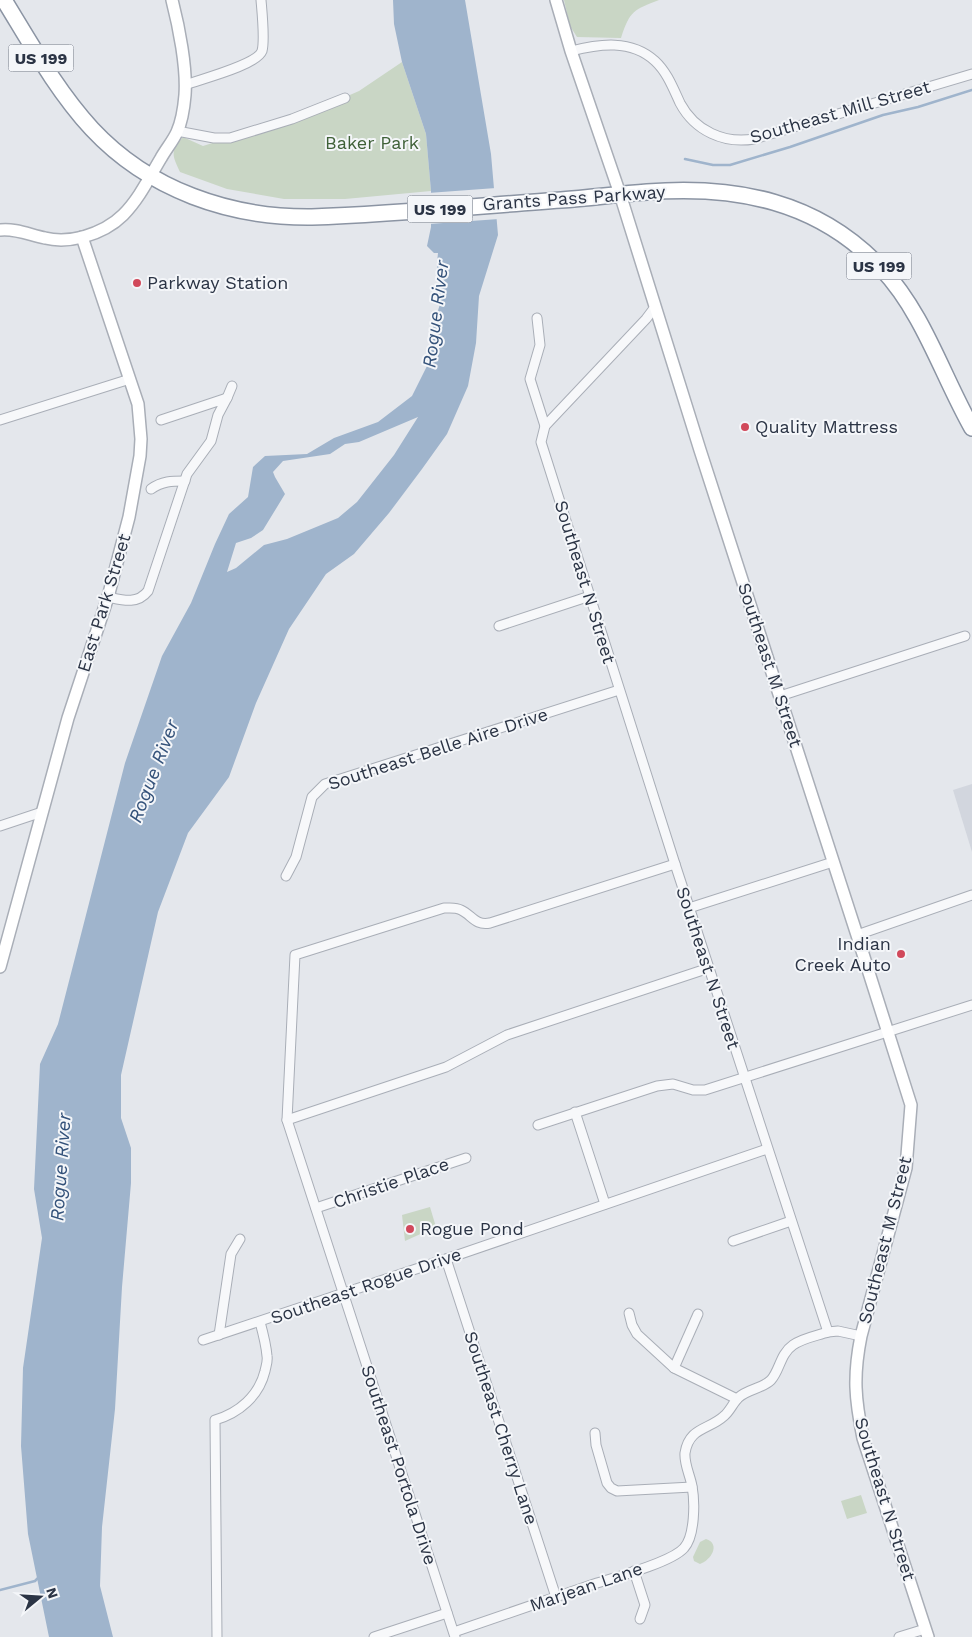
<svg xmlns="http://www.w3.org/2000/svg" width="972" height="1637" viewBox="0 0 972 1637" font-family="'Work Sans',sans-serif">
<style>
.built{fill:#d2d6de}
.green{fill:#c9d6c5}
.water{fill:#9fb4cc;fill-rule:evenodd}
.pier{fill:#e4e7ec}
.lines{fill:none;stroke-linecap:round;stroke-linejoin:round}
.stream{stroke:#9fb4cc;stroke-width:2.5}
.street-casing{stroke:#a9aeb7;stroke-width:11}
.secondary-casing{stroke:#a9aeb7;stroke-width:14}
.highway-casing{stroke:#8b94a3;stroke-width:18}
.street{stroke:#f7f8fa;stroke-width:9}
.secondary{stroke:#fff;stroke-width:11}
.highway{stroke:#fff;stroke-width:15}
.poi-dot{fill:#d1495b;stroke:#f4f6f9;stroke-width:2}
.labels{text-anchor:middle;stroke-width:4;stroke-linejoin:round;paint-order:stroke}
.shield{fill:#f4f6f9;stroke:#676e7b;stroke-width:1}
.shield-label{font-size:16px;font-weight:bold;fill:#2b3445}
.street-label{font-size:18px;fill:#2b3445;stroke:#f4f6f9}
.park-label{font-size:18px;fill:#3f6138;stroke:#f4f6f9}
.poi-label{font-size:18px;fill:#2b3445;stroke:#f4f6f9;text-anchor:start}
.water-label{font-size:19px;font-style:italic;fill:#34527a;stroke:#f4f6f9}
</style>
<rect width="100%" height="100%" fill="#e4e7ec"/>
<!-- built -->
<polygon class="built" points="972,784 972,852 953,790"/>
<!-- green -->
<g class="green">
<path d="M564 0H659C634 10 630 10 621 38L577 37 570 26Z"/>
<path d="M402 62 426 134 431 191 345 199H284L227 189 180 172C172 155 170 152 183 137L203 146 311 112 359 91Z"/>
<polygon points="430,1207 436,1227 405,1241 402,1215"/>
<polygon points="861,1495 867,1513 847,1519 841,1501"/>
<path d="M706 1539C721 1544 711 1560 700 1564L694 1561 693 1557 700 1542Z"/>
</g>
<!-- water -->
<path class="water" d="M393 0H465L491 154 498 235 479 296 476 343 468 386 447 434 422 469 389 513 354 554 326 574 289 629 256 703 229 777 188 833 158 912 121 1075V1118L131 1148V1183L122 1287 115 1409 102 1527 100 1586 113 1637H49L28 1534 21 1446 23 1368 42 1238 34 1189 40 1064 58 1024 125 763 162 656 191 603 215 544 229 514 248 497 253 467 265 456 307 454 334 438 378 422 412 396 427 366 432 330 440 304 437 263 438 253H434L427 246 431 227V191L426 134 402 62 394 24ZM418 417 394 455 357 502 338 518 287 539 264 545 236 568 227 572 236 543 251 538 263 530 285 494 275 477 273 472 283 461 330 454 345 444 359 442Z"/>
<!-- pier -->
<polygon class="pier" points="496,188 499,219 429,224 428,193"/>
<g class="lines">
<!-- stream -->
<g class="stream">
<polyline points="685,159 713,165 730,165 790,147 883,115 918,107 972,90"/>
<polyline points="0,1590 35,1581 38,1578"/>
</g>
<!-- street casing -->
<g class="street-casing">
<g id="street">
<path d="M571 51C599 44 631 39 655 61 667 72 673 88 680 103 695 131 724 144 754 139L972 74"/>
<path d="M185 85C201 79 257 65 262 51 265 40 262 12 261 0"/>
<polyline points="177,131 214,138 230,138 292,119 345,98"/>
<polyline points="655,307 646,319 545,426 541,442 675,864 828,1332 838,1331 861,1336"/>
<polyline points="537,318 540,345 530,379 545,426"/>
<polyline points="227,398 232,386"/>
<polyline points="0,420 130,379"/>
<path d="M151 489C162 481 172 481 185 481"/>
<path d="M108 597C122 600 137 605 148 591L187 474 211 441 218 415 227 398 161 420"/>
<polyline points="499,626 590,596"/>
<polyline points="780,696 965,636"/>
<polyline points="0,826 42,812"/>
<polyline points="286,876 296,857 312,797 325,784 619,690"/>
<polyline points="689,908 833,862"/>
<polyline points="857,935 972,895"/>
<polyline points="575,1112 605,1204"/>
<polyline points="287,1120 446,1067 507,1035 709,968"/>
<polyline points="538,1125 657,1086 673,1084 693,1090 705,1090 972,1005"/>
<polyline points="316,1208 466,1158"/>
<polyline points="733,1241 791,1221"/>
<polyline points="446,1259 556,1597"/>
<polyline points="629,1313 632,1325 637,1334 674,1368 737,1399"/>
<polyline points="219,1335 231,1254 240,1239"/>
<polyline points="203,1340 446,1259 767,1149"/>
<polyline points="674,1368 698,1314"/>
<polyline points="595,1433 596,1445 607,1483 611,1488 617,1491 692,1487"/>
<polyline points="634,1571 645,1605 640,1619"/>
<path d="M454 1632C501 1616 549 1599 597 1583 617 1577 672 1562 684 1548 695 1536 695 1502 692 1486 690 1475 684 1464 685 1453 689 1427 709 1430 724 1416 730 1411 733 1403 738 1398 747 1389 762 1389 771 1380 780 1370 780 1354 793 1345 803 1338 816 1336 828 1332"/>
<path d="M217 1637 215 1420C239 1413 259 1396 265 1371 266 1366 268 1361 267 1356 266 1344 263 1333 260 1322"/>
<polyline points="374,1637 447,1613"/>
<path d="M455 1637 287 1120 295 955 444 908C450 908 456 907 461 910 472 915 475 926 490 923L675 864"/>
<polyline points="899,1637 925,1629"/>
</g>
</g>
<!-- secondary casing -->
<g class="secondary-casing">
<g id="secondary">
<path d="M556 0 571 51 620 194 700 450 857 935 911 1105 906 1168 861 1336C853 1376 855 1399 863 1438L928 1637"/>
<path d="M0 230C15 228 30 235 45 238 57 241 71 240 83 237 97 233 113 225 123 215 139 199 149 178 161 158 166 149 173 141 177 132 182 121 184 107 185 95 187 68 179 27 172 0"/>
<polyline points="0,967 68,718 108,597 129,517 140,456 141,439 138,404 82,237"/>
</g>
</g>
<!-- highway casing -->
<g class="highway-casing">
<path id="highway" d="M4 0C31 44 57 91 92 129 149 190 230 218 312 217 395 214 478 206 561 200 590 198 618 194 647 192 736 185 819 201 882 269 924 314 942 375 972 428"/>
</g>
<!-- street -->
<use href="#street" class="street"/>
<!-- secondary -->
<use href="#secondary" class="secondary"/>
<!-- highway -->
<use href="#highway" class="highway"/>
</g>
<!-- markers -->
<g class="poi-dot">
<circle cx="137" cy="283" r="5"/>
<circle cx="745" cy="427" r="5"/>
<circle cx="901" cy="954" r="5"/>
<circle cx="410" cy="1229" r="5"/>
</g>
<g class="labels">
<!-- shield labels -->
<g class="shield">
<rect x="8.5" y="44.5" width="65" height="27" rx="4"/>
<rect x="407.5" y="195.5" width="65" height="27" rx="4"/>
<rect x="846.5" y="252.5" width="65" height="27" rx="4"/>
</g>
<g class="shield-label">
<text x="41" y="64">US 199</text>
<text x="440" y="215">US 199</text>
<text x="879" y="272">US 199</text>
</g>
<!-- street labels -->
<g class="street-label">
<text transform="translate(840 112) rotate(-16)" y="6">Southeast Mill Street</text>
<text transform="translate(574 198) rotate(-4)" y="6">Grants Pass Parkway</text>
<text transform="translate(585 582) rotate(73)" y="6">Southeast N Street</text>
<text transform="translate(104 603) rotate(-73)" y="6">East Park Street</text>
<text transform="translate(770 665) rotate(72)" y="6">Southeast M Street</text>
<text transform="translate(438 749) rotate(-18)" y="6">Southeast Belle Aire Drive</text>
<text transform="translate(708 968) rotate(72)" y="6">Southeast N Street</text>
<text transform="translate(391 1183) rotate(-19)" y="6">Christie Place</text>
<text transform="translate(885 1240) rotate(-76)" y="6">Southeast M Street</text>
<text transform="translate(366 1286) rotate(-19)" y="6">Southeast Rogue Drive</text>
<text transform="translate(501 1428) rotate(72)" y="6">Southeast Cherry Lane</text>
<text transform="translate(399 1465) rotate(72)" y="6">Southeast Portola Drive</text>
<text transform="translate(885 1499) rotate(73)" y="6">Southeast N Street</text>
<text transform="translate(586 1587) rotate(-19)" y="6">Marjean Lane</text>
</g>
<!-- park labels -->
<g class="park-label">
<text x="372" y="149">Baker Park</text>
</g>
<!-- poi labels -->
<g class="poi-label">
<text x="147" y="289">Parkway Station</text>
<text x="755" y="433">Quality Mattress</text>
<text x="891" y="950" text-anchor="end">Indian<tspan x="891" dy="21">Creek Auto</tspan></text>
<text x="420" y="1235">Rogue Pond</text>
</g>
<!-- water labels -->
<g class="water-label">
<text transform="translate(435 314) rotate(-83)" y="7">Rogue River</text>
<text transform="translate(153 771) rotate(-69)" y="7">Rogue River</text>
<text transform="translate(60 1167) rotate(-86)" y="7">Rogue River</text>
</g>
</g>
<!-- north arrow -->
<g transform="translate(40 1597) rotate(72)" stroke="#f4f6f9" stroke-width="4" paint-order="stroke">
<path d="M0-4L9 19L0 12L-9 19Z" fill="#2b3445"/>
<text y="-8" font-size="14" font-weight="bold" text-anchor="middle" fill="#2b3445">N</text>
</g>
</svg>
